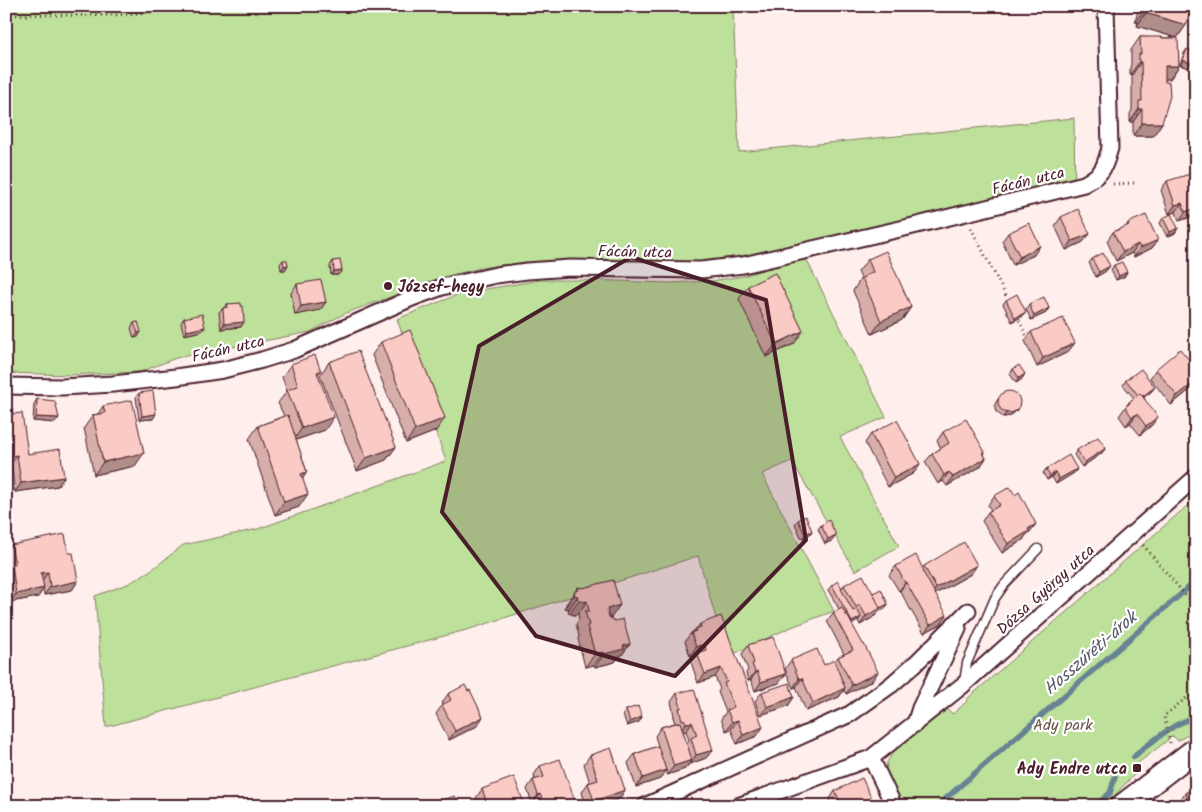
<svg xmlns="http://www.w3.org/2000/svg" width="1202" height="812" viewBox="0 0 1202 812" font-family="Kalam,sans-serif">
<style>
.green{fill:#bde09a;stroke:#848062}
.lines{fill:none;stroke-linecap:round;stroke-linejoin:round}
.stream{stroke:#668393;stroke-width:5.5}
.lane-casing{stroke:#4a1f2b;stroke-width:11}
.street-casing{stroke:#4a1f2b;stroke-width:19}
.secondary-casing{stroke:#4a1f2b;stroke-width:26}
.path{stroke:#4a1f2b;stroke-width:3;stroke-dasharray:1 4;stroke-linecap:butt}
.lane{stroke:#fff;stroke-width:8}
.street{stroke:#fff;stroke-width:15}
.secondary{stroke:#fff;stroke-width:22}
.wall{fill:#d7aea9;stroke:#4a1f2b;fill-rule:evenodd}
.shaded-wall{fill:#af8d89;stroke:#4a1f2b}
.building{fill:#facac4;stroke:#4a1f2b}
.marked{fill:#4a1f2b;fill-opacity:0.2;stroke:#4a1f2b;stroke-width:4;stroke-linejoin:round}
.poi-dot{fill:#4a1f2b;stroke:#fff;stroke-width:2}
.labels{text-anchor:middle;stroke-width:4.5;stroke-linejoin:round;paint-order:stroke}
.street-label{font-size:16px;fill:#4a1f2b;stroke:#fff}
.poi-label{font-size:16px;font-weight:bold;fill:#4a1f2b;stroke:#fff;text-anchor:start}
.park-label{font-size:16px;fill:#6c594c;stroke:#fff}
.water-label{font-size:18px;font-style:italic;fill:#5a5968;stroke:#fff}
</style>
<rect width="100%" height="100%" fill="#feefed"/>
<filter id="ink" filterUnits="userSpaceOnUse"><feTurbulence type="fractalNoise" baseFrequency=".02" numOctaves="2"/><feDisplacementMap in="SourceGraphic" scale="10" xChannelSelector="R" yChannelSelector="G"/><feConvolveMatrix kernelMatrix="1 2 1 2 8 2 1 2 1" color-interpolation-filters="sRGB"/></filter>
<g filter="url(#ink)">
<!-- green -->
<g class="green">
<polygon points="6,6 733,6 739,152 1074,118 1075,192 805,257 886,417 840,437 899,546 855,571 792,461 762,474 834,611 789,628 727,657 698,556 470,629 106,727 95,596 130,583 154,568 183,545 258,529 446,461 397,319 462,293 540,280 591,280 669,283 711,281 743,276 804,257 738,259 702,264 567,262 502,265 481,268 451,275 346,313 310,332 176,358 140,372 70,375 6,373"/>
<polygon points="1196,498 1196,729 1178,741 1173,736 1133,767 1137,772 1104,806 903,806 887,773 886,770 887,762 894,751 947,709 953,714 967,701 966,700"/>
</g>
<g class="lines">
<!-- stream -->
<g class="stream">
<polyline points="1170,729 1176,725 1196,716"/>
<polyline points="1134,757 1140,751 1165,732"/>
<polyline points="937,806 1196,581"/>
<polyline points="1095,806 1110,793 1115,777"/>
</g>
<!-- lane casing -->
<g class="lane-casing">
<polyline id="lane" points="964,682 967,663 995,598 1004,585 1038,549"/>
</g>
<!-- street casing -->
<g class="street-casing">
<g id="street">
<path d="M6 386 62 387 113 384 176 377 223 370 262 360 294 350 412 298 442 287 496 275 527 271 570 268 701 270 743 265 909 227 1084 184C1104 173 1104 168 1110 148L1106 6"/>
<polyline points="915,724 920,708 958,629 954,624"/>
<polyline points="871,758 894,806"/>
<polyline points="645,806 850,714 891,685 916,663 968,611"/>
<polyline points="738,806 871,758 963,685 1196,477"/>
</g>
</g>
<!-- secondary casing -->
<g class="secondary-casing">
<polyline id="secondary" points="1122,806 1196,749"/>
</g>
<!-- path -->
<g class="path">
<polyline points="279,6 324,6"/>
<path d="M6 15C43 14 79 16 115 15 146 13 177 8 208 6"/>
<polyline points="1113,184 1134,183"/>
<polyline points="971,228 1009,302"/>
<polyline points="1017,316 1027,337"/>
<polyline points="1143,545 1196,608"/>
<polyline points="1170,743 1164,716 1196,690"/>
</g>
<!-- lane -->
<use href="#lane" class="lane"/>
<!-- street -->
<use href="#street" class="street"/>
<!-- secondary -->
<use href="#secondary" class="secondary"/>
</g>
<!-- wall -->
<g class="wall">
<polygon points="1139,6 1187,6 1186,25 1177,38 1179,66 1170,79 1165,79 1162,123 1153,136 1133,136 1133,122 1130,122 1130,114 1132,110 1132,75 1130,75 1130,67 1131,65 1131,50 1140,37 1162,38 1177,38 1137,26 1138,22 1135,22"/>
<polygon points="1187,49 1188,68 1180,65 1184,53"/>
<polygon points="1167,181 1194,216 1179,221 1176,212 1169,214 1161,190"/>
<polygon points="1061,217 1083,242 1066,250 1055,226"/>
<polygon points="1163,218 1178,228 1175,233 1167,237 1160,223"/>
<polygon points="1128,223 1158,240 1152,248 1134,257 1132,253 1116,261 1107,241 1113,232 1126,227"/>
<polygon points="1008,233 1034,255 1013,265 1002,241"/>
<polygon points="868,259 911,307 902,320 872,334 853,291 861,278 858,272"/>
<polygon points="1092,259 1106,271 1096,277 1089,263"/>
<polygon points="283,260 288,265 285,270 281,270 280,264"/>
<polygon points="333,261 342,270 338,275 331,275 330,266"/>
<polygon points="1114,265 1127,272 1124,277 1116,280 1111,270"/>
<polygon points="297,284 326,302 320,310 295,315 291,293"/>
<polygon points="748,286 794,344 766,357 739,299"/>
<polygon points="1006,300 1026,312 1023,316 1012,322 1003,304"/>
<polygon points="227,304 241,306 241,327 221,329 219,312 223,308 225,307"/>
<polygon points="1029,304 1049,308 1046,313 1031,320 1026,309"/>
<polygon points="184,318 205,327 202,331 184,335 181,323"/>
<polygon points="138,322 138,337 134,338 131,328 134,323"/>
<polygon points="1031,332 1068,352 1037,367 1025,341"/>
<polygon points="381,342 436,431 406,443 372,355"/>
<polygon points="329,362 396,447 386,460 357,471 320,375"/>
<polygon points="291,364 321,371 318,374 325,430 296,440 307,472 303,478 299,507 275,515 249,439 258,426 284,416 278,403 287,391 282,377"/>
<polygon points="1196,368 1196,385 1171,405 1150,378 1156,369"/>
<polygon points="1013,369 1022,379 1016,383 1010,374"/>
<polygon points="1126,380 1152,391 1144,397 1152,425 1140,435 1130,423 1126,426 1119,416 1129,402 1134,398 1123,385"/>
<polygon points="139,393 153,419 139,420 136,397"/>
<polygon points="37,399 55,423 33,421 34,404"/>
<polygon points="998,399 1018,409 1011,416 1003,417 996,412 995,408 995,404"/>
<polygon points="103,406 135,466 94,475 84,428 93,415 98,414"/>
<polygon points="13,414 28,454 64,477 58,486 15,492 11,464"/>
<polygon points="943,432 985,452 984,455 986,458 980,467 947,486 943,481 938,484 925,462 932,454 941,448 937,441"/>
<polygon points="871,434 914,473 888,487 865,443"/>
<polygon points="1077,450 1102,453 1082,467 1074,455"/>
<polygon points="1046,469 1077,469 1074,473 1056,484 1052,477 1047,480 1043,473"/>
<polygon points="1015,495 1030,532 1026,535 1023,540 1002,553 982,521 988,512 991,510 988,505 994,496"/>
<polygon points="798,520 812,531 809,535 802,539 795,524"/>
<polygon points="821,525 833,540 825,544 818,529"/>
<polygon points="11,545 68,553 78,581 72,590 44,595 43,589 38,597 10,602 6,579 6,573 8,570 6,560 6,552"/>
<polygon points="977,565 971,574 935,594 941,624 924,633 900,591 899,591 889,575 896,566 922,568 924,566"/>
<polygon points="832,585 842,588 844,585 873,593 888,604 885,609 878,612 874,617 860,625 858,621 852,624 872,681 846,694 844,690 839,697 806,711 796,687 793,688 785,669 791,660 824,665 834,662 838,657 844,654 827,621 833,613 839,609 828,590"/>
<polygon points="578,587 611,618 630,644 621,656 618,657 615,662 595,667 594,665 585,667 578,639 579,636 576,624 579,620 578,614 574,615 569,613 568,611 569,609 565,608 566,604"/>
<polygon points="700,624 757,736 737,744 731,729 726,731 721,719 726,712 718,692 720,689 715,677 698,683 691,662 696,655 695,654 690,656 685,641 691,633 697,628"/>
<polygon points="748,645 779,683 755,691 751,680 748,681 746,673 748,670 742,654"/>
<polygon points="762,692 794,697 788,706 760,715 755,701"/>
<path d="M677 693 713 750 706 758 690 764V763L685 769 667 775 666 770 660 779 636 787 628 763 635 754 658 746 655 736 661 727 675 723 673 717 674 715 671 702ZM683 731H686L689 740 687 744Z"/>
<polygon points="448,694 477,726 449,740 436,714 443,704 442,703"/>
<polygon points="626,710 642,717 639,722 627,726 623,715"/>
<polygon points="590,755 625,790 619,799 600,806 586,806 582,792 588,783 590,783 584,764"/>
<polygon points="540,766 575,801 571,806 535,806 534,803 532,803 527,789 533,780 535,780 534,775"/>
<polygon points="482,789 525,806 479,806 476,798"/>
<polygon points="835,791 875,806 832,806 829,800"/>
<polygon points="1186,792 1196,806 1181,806 1179,801"/>
<polygon points="439,801 458,806 436,806"/>
</g>
<!-- shaded-wall -->
<g class="shaded-wall">
<polygon points="1144,9 1147,9 1138,22 1135,22"/>
<polygon points="1146,13 1186,25 1177,38 1137,26"/>
<polygon points="1183,60 1191,63 1188,68 1180,65"/>
<polygon points="1139,62 1141,62 1132,75 1130,75"/>
<polygon points="1165,66 1179,66 1170,79 1156,79"/>
<polygon points="1139,109 1142,109 1133,122 1130,122"/>
<polygon points="1142,123 1162,123 1153,136 1133,136"/>
<polygon points="1182,203 1176,212 1169,214 1175,205"/>
<polygon points="1196,208 1196,213 1194,216 1179,221 1185,212"/>
<polygon points="1178,228 1175,233 1167,237 1170,232"/>
<polygon points="1090,234 1083,242 1066,250 1072,241"/>
<polygon points="1158,240 1152,248 1134,257 1140,248"/>
<polygon points="1138,244 1132,253 1116,261 1123,252"/>
<polygon points="1040,246 1034,255 1013,265 1020,257"/>
<polygon points="288,265 285,270 281,270 284,266"/>
<polygon points="1110,266 1106,271 1096,277 1099,272"/>
<polygon points="342,270 338,275 331,275 334,271"/>
<polygon points="1127,272 1124,277 1116,280 1119,276"/>
<polygon points="326,302 320,310 295,315 301,306"/>
<polygon points="911,307 902,320 872,334 881,321"/>
<polygon points="1049,308 1046,313 1031,320 1034,316"/>
<polygon points="1026,312 1023,316 1012,322 1015,318"/>
<polygon points="244,322 241,327 221,329 224,324"/>
<polygon points="205,327 202,331 184,335 187,331"/>
<polygon points="803,331 794,344 766,357 776,344"/>
<polygon points="141,332 138,337 134,338 138,333"/>
<polygon points="1075,343 1068,352 1037,367 1043,358"/>
<polygon points="1025,374 1022,379 1016,383 1019,378"/>
<polygon points="1196,381 1196,385 1171,405 1177,396"/>
<polygon points="1155,387 1152,391 1137,402 1140,398"/>
<polygon points="1018,409 1011,416 1003,417 1006,413"/>
<polygon points="156,414 153,419 139,420 142,416"/>
<polygon points="1137,414 1130,423 1126,426 1132,417"/>
<polygon points="36,417 59,418 55,423 33,421"/>
<polygon points="334,417 325,430 293,441 302,428"/>
<polygon points="1158,417 1152,425 1140,435 1146,426"/>
<polygon points="445,418 436,431 406,443 415,430"/>
<polygon points="396,447 386,460 357,471 366,458"/>
<polygon points="1106,448 1102,453 1082,467 1085,462"/>
<polygon points="144,453 135,466 94,475 103,462"/>
<polygon points="17,455 11,464 6,465 6,457"/>
<polygon points="986,458 980,467 947,486 953,477"/>
<polygon points="920,464 914,473 888,487 894,478"/>
<polygon points="1077,469 1074,473 1056,484 1059,479"/>
<polygon points="307,472 298,485 301,474"/>
<polygon points="949,472 943,481 938,484 944,475"/>
<polygon points="1055,472 1052,477 1047,480 1050,476"/>
<polygon points="64,477 58,486 15,492 21,483"/>
<polygon points="308,494 299,507 275,515 284,502"/>
<polygon points="1036,524 1030,532 1026,535 1023,540 1002,553 1008,544"/>
<polygon points="812,531 809,535 802,539 805,534"/>
<polygon points="836,535 833,540 825,544 828,539"/>
<polygon points="977,565 971,574 930,597 936,588"/>
<polygon points="48,572 42,581 41,573"/>
<polygon points="78,581 72,590 44,595 50,587"/>
<polygon points="906,582 900,591 899,591 905,583"/>
<polygon points="44,588 38,597 10,602 16,594"/>
<polygon points="574,595 578,596 569,609 565,608"/>
<polygon points="579,600 587,601 578,614 574,615 569,613"/>
<polygon points="888,604 885,609 878,612 874,617 860,625 866,616 878,609"/>
<polygon points="620,605 611,618 598,622 607,609"/>
<polygon points="947,615 941,624 924,633 930,625"/>
<polygon points="861,617 858,621 849,626 852,622"/>
<polygon points="630,644 621,656 618,657 615,662 595,667 604,654 623,646"/>
<polygon points="701,645 695,654 690,656 696,647"/>
<polygon points="705,646 699,654 697,654 702,647"/>
<polygon points="604,652 594,665 585,667 595,654"/>
<polygon points="721,668 715,677 698,683 705,674"/>
<polygon points="757,671 751,680 748,681 755,672"/>
<polygon points="878,672 872,681 846,694 852,685"/>
<polygon points="786,674 779,683 755,691 761,682"/>
<polygon points="802,678 796,687 793,688 799,679"/>
<polygon points="845,688 839,697 806,711 813,703"/>
<polygon points="794,697 788,706 760,715 767,707"/>
<polygon points="483,717 477,726 449,740 455,731"/>
<polygon points="642,717 639,722 627,726 630,722"/>
<polygon points="738,720 731,729 726,731 732,722"/>
<polygon points="692,722 686,731 679,732 686,723"/>
<polygon points="763,727 757,736 737,744 743,735"/>
<polygon points="713,750 706,758 690,764 696,755"/>
<polygon points="692,760 685,769 667,775 674,766"/>
<polygon points="666,770 660,779 636,787 643,778"/>
<polygon points="625,790 619,799 600,806 591,806 594,801"/>
<polygon points="540,794 534,803 532,803 538,795"/>
<polygon points="575,801 571,806 561,806"/>
</g>
<!-- building -->
<g class="building">
<polygon points="1145,6 1187,6 1192,7 1186,25 1146,13 1147,9 1144,9"/>
<polygon points="1140,37 1162,37 1162,38 1178,38 1179,66 1165,66 1165,82 1169,82 1170,96 1162,123 1142,123 1142,109 1139,109 1139,101 1142,101 1141,62 1139,62 1139,54 1141,54"/>
<polygon points="1187,49 1195,52 1191,63 1183,60"/>
<polygon points="1190,174 1196,193 1196,208 1185,212 1182,203 1175,205 1167,181"/>
<polygon points="1078,209 1090,234 1072,241 1061,217"/>
<polygon points="1171,214 1178,228 1170,232 1163,218"/>
<polygon points="1146,215 1158,240 1140,248 1138,244 1123,252 1113,232 1129,225 1128,223"/>
<polygon points="1029,223 1040,246 1020,257 1008,233"/>
<polygon points="886,251 911,307 881,321 862,278 873,272 868,259"/>
<polygon points="1103,253 1110,266 1099,272 1092,259"/>
<polygon points="283,260 287,260 288,265 284,266"/>
<polygon points="340,260 342,270 334,271 333,261"/>
<polygon points="1122,262 1127,272 1119,276 1114,265"/>
<polygon points="775,273 803,331 776,344 748,286"/>
<polygon points="321,280 326,302 301,306 297,284"/>
<polygon points="1017,294 1026,312 1015,318 1006,300"/>
<polygon points="1044,297 1049,308 1034,316 1029,304"/>
<polygon points="241,303 241,306 243,306 244,322 224,324 223,308 228,307 227,304"/>
<polygon points="202,314 205,327 187,331 184,318"/>
<polygon points="1063,318 1075,343 1043,358 1031,332"/>
<polygon points="138,322 141,332 138,333 134,323"/>
<polygon points="410,330 445,418 415,430 381,342"/>
<polygon points="1180,349 1196,368 1196,381 1177,396 1156,369"/>
<polygon points="358,351 396,447 366,458 329,362"/>
<polygon points="315,355 321,371 317,372 334,417 302,428 287,390 298,386 291,364"/>
<polygon points="1019,365 1025,374 1019,378 1013,369"/>
<polygon points="1141,369 1155,387 1143,396 1140,393 1138,395 1126,380"/>
<polygon points="153,391 156,414 142,416 139,393"/>
<circle cx="1009" cy="402" r="11"/>
<polygon points="1140,393 1158,417 1146,426 1137,414 1132,417 1125,407 1130,403 1129,402"/>
<polygon points="37,399 55,401 59,418 36,417"/>
<polygon points="132,400 144,453 103,462 93,415 105,413 103,406"/>
<polygon points="12,407 13,414 22,413 28,454 60,449 64,477 21,483 17,455 6,457 6,408"/>
<polygon points="288,415 307,472 301,474 308,494 284,502 258,426"/>
<polygon points="966,419 985,452 983,453 986,458 953,477 949,472 944,475 932,454 949,443 943,432"/>
<polygon points="897,420 920,464 894,478 871,434"/>
<polygon points="1098,437 1106,448 1085,462 1077,450"/>
<polygon points="1069,455 1077,469 1059,479 1055,472 1050,476 1046,469"/>
<polygon points="1010,487 1015,495 1019,492 1036,524 1028,529 1029,531 1008,544 988,512 1000,505 994,496"/>
<polygon points="806,516 812,531 805,534 798,520"/>
<polygon points="829,520 836,535 828,539 821,525"/>
<polygon points="65,534 68,553 73,553 78,581 50,587 48,572 41,573 44,588 16,594 12,565 15,564 11,545"/>
<polygon points="964,542 977,565 936,588 924,566"/>
<polygon points="916,555 924,571 923,572 947,615 930,625 906,582 905,583 896,566"/>
<polygon points="863,575 881,608 866,616 860,605 856,607 844,585"/>
<polygon points="613,580 620,605 607,609 609,617 615,621 623,619 630,644 623,646 624,649 604,654 604,652 595,654 587,626 589,625 585,611 589,611 587,601 583,602 579,600 577,598 578,596 574,595 575,591 576,591 579,589 578,587 583,588"/>
<polygon points="838,581 842,588 841,589 853,611 857,609 861,617 852,622 832,585"/>
<polygon points="881,589 888,604 880,608 873,593"/>
<polygon points="842,608 846,615 847,615 863,644 864,644 878,672 852,685 838,657 853,650 833,613"/>
<polygon points="721,616 763,727 743,735 738,720 732,722 727,710 734,707 724,683 727,682 721,668 705,674 697,653 706,650 705,646 702,647 701,645 696,647 691,633 696,631 695,629 701,627 700,624"/>
<polygon points="773,637 786,674 761,682 757,671 755,672 752,664 754,663 748,645"/>
<polygon points="817,649 824,665 834,660 845,688 813,703 802,678 799,679 791,660"/>
<polygon points="789,683 794,697 767,707 762,692"/>
<polygon points="465,685 468,691 470,690 483,717 455,731 442,705 451,700 448,694"/>
<polygon points="694,689 713,750 696,755 691,738 697,735 692,722 686,723 684,719 682,720 679,708 681,708 677,693"/>
<polygon points="638,706 642,717 630,722 626,710"/>
<polygon points="680,722 692,760 674,766 661,727"/>
<polygon points="658,746 666,770 643,778 635,754"/>
<polygon points="611,748 625,790 594,801 588,783 598,780 590,755"/>
<polygon points="560,759 575,801 561,806 545,806 540,794 538,795 533,780 544,777 540,766"/>
<polygon points="514,777 525,806 488,806 482,789"/>
<polygon points="862,778 875,806 842,806 835,791"/>
<polygon points="1196,789 1196,806 1189,806 1186,792"/>
<polygon points="455,796 458,806 440,806 439,801"/>
<polygon points="792,801 794,806 783,806"/>
</g>
</g>
<!-- marked area -->
<path class="marked" d="M631 257 766 300 806 540 675 676 536 636 442 512 479 346Z"/>
<!-- markers -->
<g class="poi-dot">
<circle cx="388" cy="286" r="5"/>
<rect x="1132" y="763" width="10" height="10" rx="2.5"/>
</g>
<g class="labels">
<!-- street labels -->
<g class="street-label">
<text transform="translate(1028 180) rotate(-14)" y="6">Fácán utca</text>
<text transform="translate(635 251) rotate(1)" y="6">Fácán utca</text>
<text transform="translate(228 348) rotate(-13)" y="6">Fácán utca</text>
<text transform="translate(1045 589) rotate(-42)" y="6">Dózsa György utca</text>
</g>
<!-- poi labels -->
<g class="poi-label">
<text x="398" y="292">József-hegy</text>
<text x="1127" y="774" text-anchor="end">Ady Endre utca</text>
</g>
<!-- park labels -->
<g class="park-label">
<text x="1063" y="730">Ady park</text>
</g>
<!-- water labels -->
<g class="water-label">
<text transform="translate(1090 653) rotate(-41)" y="6">Hosszúréti-árok</text>
</g>
</g>
<!-- margin -->
<rect width="1202" height="812" fill="none" stroke="#fff" stroke-width="25"/>
<rect x="12" y="12" width="1177" height="787" fill="none" stroke="#4a1f2b" stroke-width="2" filter="url(#ink)"/>
</svg>
